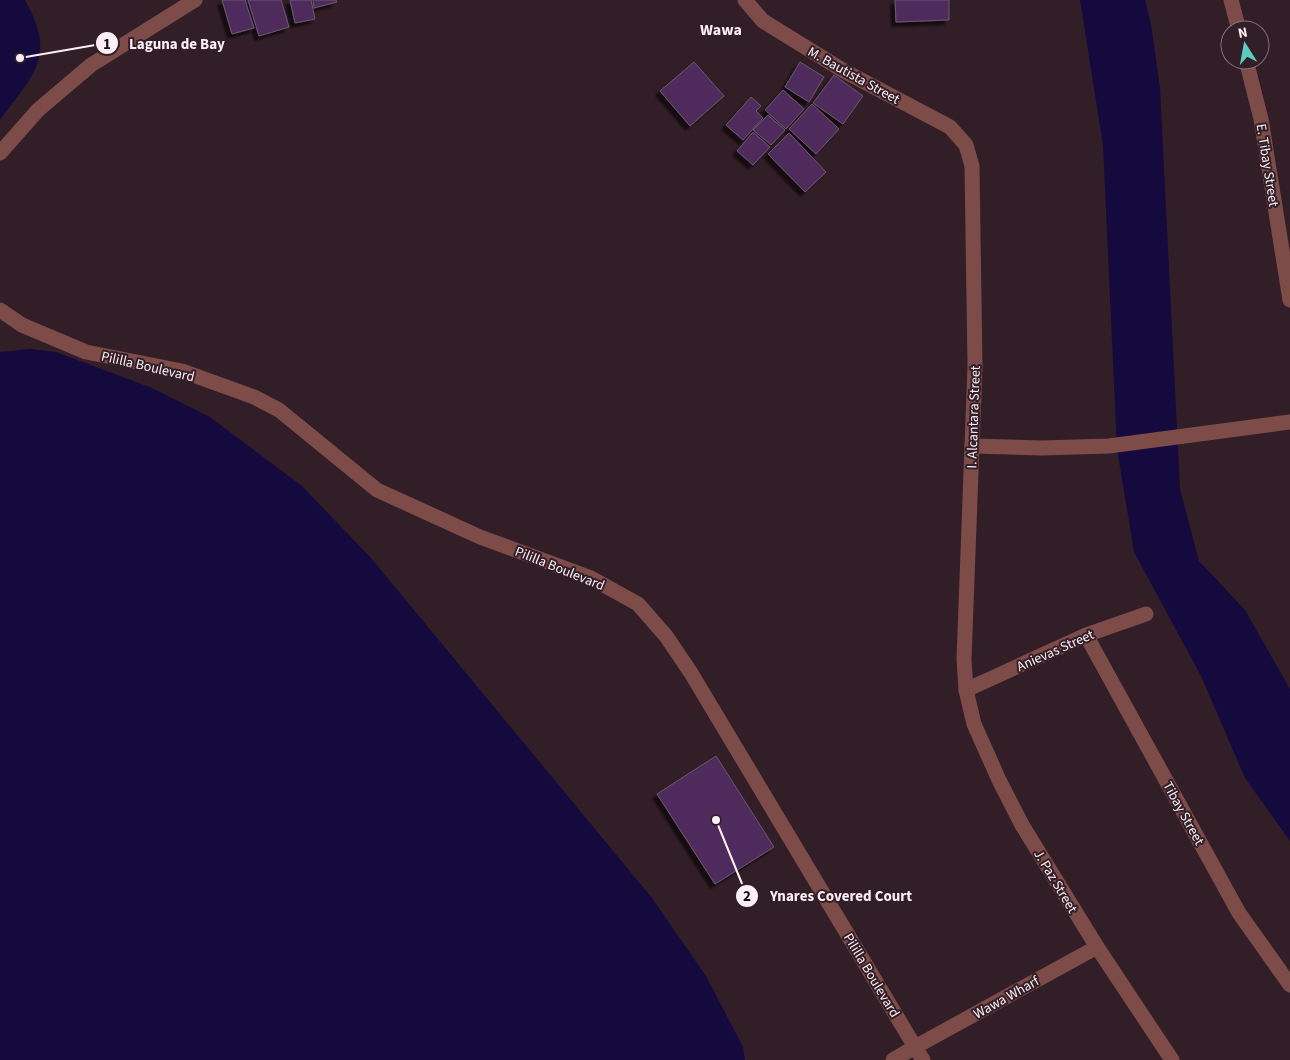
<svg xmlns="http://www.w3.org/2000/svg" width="1290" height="1060" viewBox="0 0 1290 1060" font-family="'Source Sans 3',sans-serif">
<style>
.water{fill:#150a3d}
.building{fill:#502c5b;stroke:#685a6c;filter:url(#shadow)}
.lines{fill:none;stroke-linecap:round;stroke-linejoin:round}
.pedestrian{stroke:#7e4c48;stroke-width:15}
.minor{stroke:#7e4c48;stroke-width:15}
.tertiary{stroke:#7e4c48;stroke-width:15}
.labels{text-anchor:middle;stroke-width:4;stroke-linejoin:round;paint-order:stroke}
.street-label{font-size:14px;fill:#fdeff5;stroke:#321e27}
.quarter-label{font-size:16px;font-weight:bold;fill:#fdeff5;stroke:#321e27}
.leader{fill:none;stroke:#fdeff5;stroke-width:2}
.callout-dot{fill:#fdeff5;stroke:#321e27;stroke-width:2}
.mark-label{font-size:15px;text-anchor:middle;font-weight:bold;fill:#111}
.callout-label{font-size:15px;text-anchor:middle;font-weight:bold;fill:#fdeff5;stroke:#321e27;stroke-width:4;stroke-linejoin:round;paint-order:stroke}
</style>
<defs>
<filter id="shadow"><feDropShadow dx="-4.5" dy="4.5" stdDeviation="1" flood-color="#0009"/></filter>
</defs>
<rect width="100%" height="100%" fill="#321e27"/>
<!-- water -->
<g class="water">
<path d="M0 0H25C57 57 34 74 0 120Z"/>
<polygon points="1080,0 1145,0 1151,24 1160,88 1180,489 1199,561 1245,610 1290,689 1290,841 1245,778 1201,676 1134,552 1117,449 1103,145"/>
<polygon points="30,349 56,352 152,388 210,417 302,486 371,558 652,898 706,976 743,1047 745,1060 0,1060 0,352"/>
</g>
<!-- building -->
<g class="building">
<polygon points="222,0 245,0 254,28 232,34"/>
<polygon points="248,0 281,0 289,27 259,36"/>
<polygon points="290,0 311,0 315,19 295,23"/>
<polygon points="313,0 336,0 337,2 314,8"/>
<polygon points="895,0 949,0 949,20 896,22"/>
<polygon points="694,62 724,96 690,126 660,91"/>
<polygon points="800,62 824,77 809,102 785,87"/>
<polygon points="834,75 863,96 843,124 813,103"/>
<polygon points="783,90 804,109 786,129 765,110"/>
<polygon points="751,97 761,106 756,111 763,118 743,140 726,125"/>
<polygon points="812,104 839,129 816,154 789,129"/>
<polygon points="768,115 785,130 771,145 753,130"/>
<polygon points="753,132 770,147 753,165 737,151"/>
<polygon points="789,133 826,172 805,192 768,154"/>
<polygon points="716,756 774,847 715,884 657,794"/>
</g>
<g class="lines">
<!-- pedestrian -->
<polyline class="pedestrian" points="972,446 1042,448 1109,446 1290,422"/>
<!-- minor -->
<g class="minor">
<polyline points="1231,0 1239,30"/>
<polyline points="1246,60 1261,119 1290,300"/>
<polyline points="1086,635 1239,913 1290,985"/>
<polyline points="966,690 1086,635 1146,614"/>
<polyline points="893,1060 915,1047 923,1060"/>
</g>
<!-- tertiary -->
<g class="tertiary">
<polyline points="745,0 763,21 844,71 950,127 966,145 972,166 975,366 964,659 966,690 974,724 999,780 1022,825 1097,947 1172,1060"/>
<polyline points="0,153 38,110 91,65 195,0"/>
<polyline points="0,310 22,325 86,352 182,371 254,397 279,410 377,490 480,537 591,578 638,604 666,636 691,673 915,1047 1097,947"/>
</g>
</g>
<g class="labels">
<!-- street labels -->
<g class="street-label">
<text transform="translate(854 75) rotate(29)" y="5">M. Bautista Street</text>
<text transform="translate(1268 165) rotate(81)" y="5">E. Tibay Street</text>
<text transform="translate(148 366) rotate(13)" y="5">Pililla Boulevard</text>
<text transform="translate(973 417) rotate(-88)" y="5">I. Alcantara Street</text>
<text transform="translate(560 568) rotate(22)" y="5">Pililla Boulevard</text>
<text transform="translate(1055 650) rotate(-24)" y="5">Anievas Street</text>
<text transform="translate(1184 813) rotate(61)" y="5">Tibay Street</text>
<text transform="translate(1056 881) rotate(59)" y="5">J. Paz Street</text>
<text transform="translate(872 975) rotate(59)" y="5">Pililla Boulevard</text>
<text transform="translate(1006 997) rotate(-29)" y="5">Wawa Wharf</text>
</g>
<!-- quarter labels -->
<g class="quarter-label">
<text x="721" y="35">Wawa</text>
</g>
</g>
<!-- callouts -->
<path class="leader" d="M20 58L107 43M716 820L747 896"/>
<g class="callout-dot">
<circle cx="20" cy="58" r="5"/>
<circle cx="716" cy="820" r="5"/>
<circle cx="107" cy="43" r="12"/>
<circle cx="747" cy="896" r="12"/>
</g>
<g class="mark-label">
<text x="107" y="49">1</text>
<text x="747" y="901">2</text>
</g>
<g class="callout-label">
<text x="177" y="49">Laguna de Bay</text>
<text x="841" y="901">Ynares Covered Court</text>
</g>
<!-- north arrow -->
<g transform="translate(1245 45) rotate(349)"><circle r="24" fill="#321e27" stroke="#837279"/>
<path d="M0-4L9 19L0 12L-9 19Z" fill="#59cebe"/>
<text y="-8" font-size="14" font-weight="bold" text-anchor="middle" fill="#fdeff5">N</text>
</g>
</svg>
